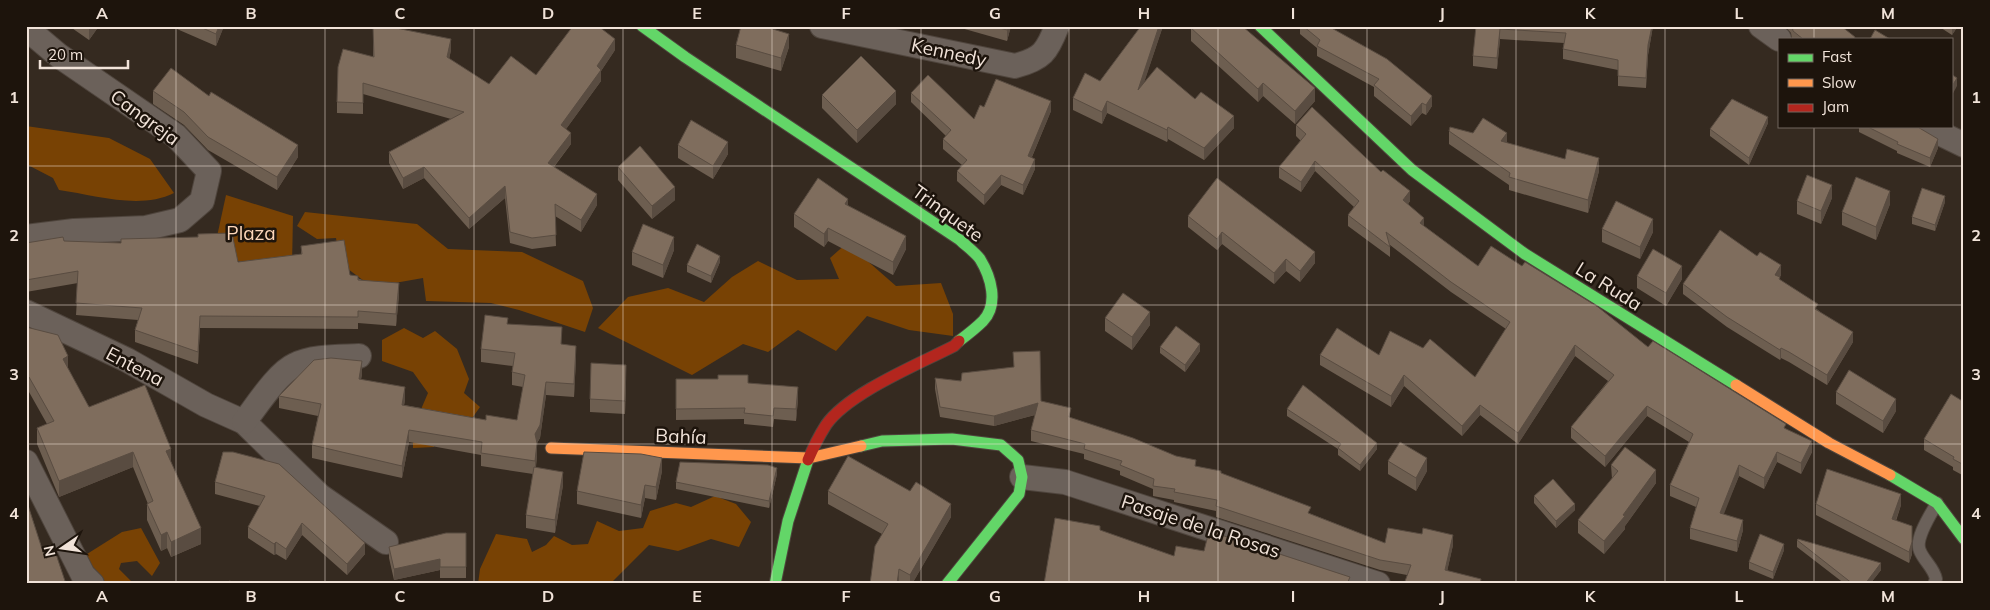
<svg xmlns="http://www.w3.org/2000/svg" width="1990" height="610" viewBox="0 0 1990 610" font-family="Mulish,sans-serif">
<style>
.green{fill:#784204}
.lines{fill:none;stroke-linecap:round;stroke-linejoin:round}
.lane-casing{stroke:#4f453d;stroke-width:14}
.street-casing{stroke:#4f453d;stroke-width:26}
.fast-casing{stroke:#4f453d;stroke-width:13}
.slow-casing{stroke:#4f453d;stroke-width:13}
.jam-casing{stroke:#4f453d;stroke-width:13}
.lane{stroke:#6b615a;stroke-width:12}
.street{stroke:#6b615a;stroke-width:24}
.fast{stroke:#63d668;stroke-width:11}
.slow{stroke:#ff974d;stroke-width:11}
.jam{stroke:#b3261e;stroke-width:11}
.wall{fill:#6d5e50}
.shaded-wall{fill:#594c41}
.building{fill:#7f6d5d;stroke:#594c41}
.grid{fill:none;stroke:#f1e3d9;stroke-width:1;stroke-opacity:0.55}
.labels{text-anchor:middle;stroke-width:5;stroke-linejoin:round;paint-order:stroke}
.street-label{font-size:19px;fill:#f1e3d9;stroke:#1d140c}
.park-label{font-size:19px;fill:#fdd7ba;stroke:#1d140c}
.neatline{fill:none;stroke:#f1e3d9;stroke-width:2}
.grid-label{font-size:16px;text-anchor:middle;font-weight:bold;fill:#f1e3d9}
</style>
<rect width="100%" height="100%" fill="#352a20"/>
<!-- green -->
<g class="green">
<path d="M26 126 109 138 150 159 174 193C140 210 95 195 59 190L53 178 26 164Z"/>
<polygon points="226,195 293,216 292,266 242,262 213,255"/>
<polygon points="305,212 417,224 448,249 522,252 583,281 593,308 585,332 519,310 491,303 426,301 423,278 372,287 340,263 336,238 317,239 297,226"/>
<polygon points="847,243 896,286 941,283 953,314 953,336 909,330 867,316 836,351 798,330 768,352 743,344 692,375 598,328 628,297 668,288 704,302 732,277 758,261 797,280 839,279 830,258"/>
<polygon points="404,328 423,338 435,331 457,349 469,379 464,393 480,407 470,421 441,417 434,447 413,448 413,428 428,393 413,372 382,361 382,340"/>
<polygon points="715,496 736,504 751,522 739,547 711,539 678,551 649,545 610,584 478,584 480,569 496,534 527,539 532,552 546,545 554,536 572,545 588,544 597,521 619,531 643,528 650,511 676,503 691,507"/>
<polygon points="141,528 160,563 152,576 137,561 121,563 119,569 134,584 107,584 88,569 87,554 122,532"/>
</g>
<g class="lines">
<!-- lane casing -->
<g class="lane-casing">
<path id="lane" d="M1934 584 1936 579C1934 568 1924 561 1920 551 1914 539 1931 514 1937 503"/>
</g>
<!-- street casing -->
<g class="street-casing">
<g id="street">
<path d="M822 26 1015 66C1042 59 1047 52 1057 26"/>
<polyline points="1761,26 1779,39"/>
<polyline points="26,28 58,55 176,136 209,171 202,201 180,220 146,228 74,231 26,237"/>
<polyline points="1925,126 1964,145"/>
<polyline points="26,312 127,360 206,405 244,422 320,496 386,542"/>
<path d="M244 422C256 407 277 373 295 365 312 356 340 357 359 356"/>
<polyline points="26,462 83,575 92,584"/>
<polyline points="1022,477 1065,482 1378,584"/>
</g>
</g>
<!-- fast casing -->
<g class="fast-casing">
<g id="fast">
<path d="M642 26 685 57 960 240C966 246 975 252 980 259 991 277 999 304 983 321 976 328 967 335 959 341"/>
<polyline points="1260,26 1412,170 1525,254 1736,385"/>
<polyline points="861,446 882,441 952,439 1001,445 1018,460 1022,477 1019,494 947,584"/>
<polyline points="1890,475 1937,503 1964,539"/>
<polyline points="775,584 788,521 808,460"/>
</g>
</g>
<!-- slow casing -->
<g class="slow-casing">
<g id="slow">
<polyline points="1736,385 1829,443 1890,475"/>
<polyline points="551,448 809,458 861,446"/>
</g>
</g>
<!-- jam casing -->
<g class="jam-casing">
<path id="jam" d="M808 460C813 448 819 436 826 425 848 393 919 364 954 346L959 341"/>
</g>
<!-- lane -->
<use href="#lane" class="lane"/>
<!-- street -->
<use href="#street" class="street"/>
<!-- fast -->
<use href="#fast" class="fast"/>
<!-- slow -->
<use href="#slow" class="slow"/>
<!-- jam -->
<use href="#jam" class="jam"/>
</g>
<!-- wall -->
<g class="wall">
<polygon points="69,26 99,26 89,40"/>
<polygon points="170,26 224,26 216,46"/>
<polygon points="373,26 451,50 449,59 489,84 536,75 615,50 601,71 601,81 566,129 571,144 554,167 597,205 581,232 555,216 556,246 532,249 510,243 505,198 469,229 424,178 403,189 389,163 389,152 451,119 363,94 363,114 337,113 337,102 373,57"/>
<polygon points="954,26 1011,26 1007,41"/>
<polygon points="1130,26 1163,26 1144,82 1195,99 1234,128 1204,160 1168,139 1167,142 1107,113 1102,124 1073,110 1073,98 1100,81 1139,29"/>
<polygon points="1300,26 1328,26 1432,106 1426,115 1422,113 1411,126 1374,96 1374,87 1317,56 1317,48 1300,34"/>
<polygon points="1470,26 1653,26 1648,55 1646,88 1618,86 1618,70 1563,59 1563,49 1564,43 1500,39 1497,69 1473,66 1473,56 1476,27"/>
<polygon points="1785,26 1841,26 1855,39 1792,39 1791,33"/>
<polygon points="1938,26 1958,26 1952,35"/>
<polygon points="1191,28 1315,101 1295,124 1263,96 1258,102 1191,41"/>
<polygon points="736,45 789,47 781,71 736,58"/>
<polygon points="153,91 209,96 298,157 277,190 208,150 184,125 153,104"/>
<polygon points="911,93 974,119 984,107 1051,111 1032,157 1035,169 1023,195 1001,185 984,205 957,181 957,171 962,165 943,149 943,139 946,136 911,102"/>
<polygon points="822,95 896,104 857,143 822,108"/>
<polygon points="1768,123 1749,165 1710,136 1710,129"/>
<polygon points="1296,125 1410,201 1408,204 1424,226 1478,266 1648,347 1786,429 1812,452 1801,474 1777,462 1764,489 1739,476 1723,514 1743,530 1737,552 1690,539 1690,528 1696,507 1670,496 1670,485 1689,442 1647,416 1605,467 1571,438 1571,427 1608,381 1575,356 1518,444 1480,415 1462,436 1404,386 1391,407 1320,365 1320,355 1379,355 1475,377 1506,329 1451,292 1390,245 1390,257 1348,226 1348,215 1354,207 1315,171 1301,192 1279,178 1279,167 1301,141 1296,136"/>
<polygon points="1859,126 1916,126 1938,148 1930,167 1897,153 1897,151 1859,132"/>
<polygon points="1449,131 1507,143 1599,171 1588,213 1509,190 1509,185 1449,144"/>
<polygon points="678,145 728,154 713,179 678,158"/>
<polygon points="618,167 675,200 652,219 618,180"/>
<polygon points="1832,198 1821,224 1797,214 1797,201"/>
<polygon points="1945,202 1935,231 1912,224 1912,217"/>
<polygon points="1890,204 1876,240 1842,225 1842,212"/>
<polygon points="848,206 906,249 893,275 828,241 824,247 794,227 794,214"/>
<polygon points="1188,216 1315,263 1300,282 1286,271 1274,284 1222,244 1217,250 1188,227"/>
<polygon points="1602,229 1653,232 1640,259 1602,242"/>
<polygon points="198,234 238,262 301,254 301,246 350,275 399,295 396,326 358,323 358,329 200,328 198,364 135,342 135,330 138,320 76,315 78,283 26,292 26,243 64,241 121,243 198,237"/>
<polygon points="674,250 663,278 632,265 632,252"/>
<polygon points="720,262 711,283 687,272 687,265"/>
<polygon points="1781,275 1780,277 1780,280 1818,310 1853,342 1827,385 1789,362 1781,358 1780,360 1727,327 1683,294 1683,284"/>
<polygon points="1637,276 1682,279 1666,306 1637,288"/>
<polygon points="1105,318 1150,325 1132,350 1105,331"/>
<polygon points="508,324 562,344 576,358 574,397 546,395 540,438 537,443 537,455 536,467 563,485 555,533 526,528 526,515 533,474 481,466 481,455 409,442 402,478 312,458 312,445 318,416 279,408 279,396 362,374 361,379 405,400 404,405 486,420 517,420 523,387 512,385 512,372 513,366 481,362 481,349"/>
<polygon points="26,327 68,369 89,407 171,462 201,544 171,557 167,548 161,551 147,520 147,504 148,504 133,467 59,497 37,444 37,428 47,424 29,392 26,394"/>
<polygon points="1160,347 1200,351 1185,372 1160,353"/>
<polygon points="1014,367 1041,401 1071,418 1196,467 1221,473 1311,514 1385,543 1453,545 1447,571 1481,584 1407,575 1380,570 1216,517 1216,511 1174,502 1174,500 1153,496 1153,489 1120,475 1120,471 1084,459 1084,454 1031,441 1031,430 1035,415 994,426 940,417 935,389 935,378 961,381"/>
<polygon points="626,378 625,414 590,412 590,399"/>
<polygon points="676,379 748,383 798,399 796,421 774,419 773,427 744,424 744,419 676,420"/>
<polygon points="1836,392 1896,411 1883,433 1836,404"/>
<polygon points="1964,402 1964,476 1953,470 1953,467 1924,450 1924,439"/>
<polygon points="1287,409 1377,449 1360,471 1338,455 1338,449 1287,416"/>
<polygon points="223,452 365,554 347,575 302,535 286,560 276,554 274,555 248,538 248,527 260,506 215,494 215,482"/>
<polygon points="1388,461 1427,471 1416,491 1388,474"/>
<polygon points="1611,465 1656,483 1625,526 1625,529 1604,554 1578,533 1578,520 1612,479"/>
<polygon points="662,471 656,500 645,498 641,518 577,504 577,491"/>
<polygon points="777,474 769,508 676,489 676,482"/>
<polygon points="828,491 951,517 912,584 904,584 899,581 882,534 828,504"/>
<polygon points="1534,496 1575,510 1556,528 1534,503"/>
<polygon points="26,499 44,555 65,584 26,584"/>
<polygon points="1816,504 1901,505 1896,521 1912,554 1909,563 1816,515"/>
<polygon points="466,533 466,578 440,578 440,570 394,580 389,558 389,547"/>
<polygon points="1797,540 1881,570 1870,584 1845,584 1797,547"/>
<polygon points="1784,550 1773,579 1749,569 1749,562"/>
</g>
<!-- shaded-wall -->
<g class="shaded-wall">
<polygon points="90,26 99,26 89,40 89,28"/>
<polygon points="219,26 224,26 216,46 216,34"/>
<polygon points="1008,26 1011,26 1007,41 1007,30"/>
<polygon points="1159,26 1163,26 1138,101 1138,90"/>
<polygon points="1652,26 1653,26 1648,55 1646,88 1648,45"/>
<polygon points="1953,26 1958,26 1952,35 1952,29"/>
<polygon points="1500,29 1500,39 1497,69 1497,58"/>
<polygon points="789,34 789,47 781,71 781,58"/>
<polygon points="451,39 451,50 447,69 447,57"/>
<polygon points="615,39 615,50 601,71 601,81 561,136 561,125 597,66"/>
<polygon points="1957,78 1957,86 1951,97 1951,88"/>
<polygon points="1263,83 1263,96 1258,102 1258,89"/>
<polygon points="1315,88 1315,101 1295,124 1295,111"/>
<polygon points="896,91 896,104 857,143 857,130"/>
<polygon points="1432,96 1432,106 1426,115 1426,105"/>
<polygon points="1051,101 1051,111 1028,166 1028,156"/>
<polygon points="1107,101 1107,113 1102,124 1102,112"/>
<polygon points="1422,103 1422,113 1411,126 1411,116"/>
<polygon points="1234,116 1234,128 1204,160 1204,148"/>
<polygon points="1768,117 1768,123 1749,165 1749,158"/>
<polygon points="1168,127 1168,139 1167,142 1167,130"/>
<polygon points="571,133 571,144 548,174 548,163"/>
<polygon points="1507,133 1507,146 1501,141"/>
<polygon points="1938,139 1938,148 1930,167 1930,158"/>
<polygon points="728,142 728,154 713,179 713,166"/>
<polygon points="298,145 298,157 277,190 277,177"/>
<polygon points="1599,158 1599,171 1588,213 1588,200"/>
<polygon points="1035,159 1035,169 1023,195 1023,185"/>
<polygon points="1315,161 1315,171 1301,192 1301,182"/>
<polygon points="424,167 424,178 403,189 403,178"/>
<polygon points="1001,175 1001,185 984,205 984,195"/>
<polygon points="1832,185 1832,198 1821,224 1821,211"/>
<polygon points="505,186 505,198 469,229 469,218"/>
<polygon points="675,187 675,200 652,219 652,206"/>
<polygon points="1410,191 1410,201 1403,211 1403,200"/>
<polygon points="1890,191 1890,204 1876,240 1876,227"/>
<polygon points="597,194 597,205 581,232 581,220"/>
<polygon points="1945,196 1945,202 1935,231 1935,225"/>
<polygon points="848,199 848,212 845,204"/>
<polygon points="1424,218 1424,228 1420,223"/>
<polygon points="1653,219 1653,232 1640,259 1640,247"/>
<polygon points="828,228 828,241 824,247 824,234"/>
<polygon points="1222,232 1222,244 1217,250 1217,239"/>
<polygon points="906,236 906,249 893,275 893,262"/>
<polygon points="674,237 674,250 663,278 663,265"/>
<polygon points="1315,252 1315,263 1300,282 1300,271"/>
<polygon points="720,256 720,262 711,283 711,276"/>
<polygon points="1286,259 1286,271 1274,284 1274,273"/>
<polygon points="1781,265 1781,275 1775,285 1775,275"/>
<polygon points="1682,266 1682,279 1666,306 1666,293"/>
<polygon points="399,283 399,295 396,326 396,314"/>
<polygon points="1150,312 1150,325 1132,350 1132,337"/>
<polygon points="200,316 200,328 198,364 198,352"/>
<polygon points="1853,332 1853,342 1827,385 1827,375"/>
<polygon points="1200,344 1200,351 1185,372 1185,365"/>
<polygon points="1575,345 1575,356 1518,444 1518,433"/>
<polygon points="576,346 576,358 574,397 574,384"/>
<polygon points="1781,348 1781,358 1780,360 1780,350"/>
<polygon points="68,356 68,372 63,359"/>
<polygon points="362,361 362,374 359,392 359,379"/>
<polygon points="626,365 626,378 625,414 625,401"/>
<polygon points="1404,375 1404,386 1391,407 1391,396"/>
<polygon points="29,377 29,392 26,394 26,378"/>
<polygon points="546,382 546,395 540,438 537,443 537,455 535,474 535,434"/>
<polygon points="405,387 405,400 402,417 402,405"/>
<polygon points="798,387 798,399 796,421 796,409"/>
<polygon points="1896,399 1896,411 1883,433 1883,421"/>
<polygon points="1038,403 1038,414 994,426 994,416"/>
<polygon points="1480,405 1480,415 1462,436 1462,426"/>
<polygon points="1647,406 1647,416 1605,467 1605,456"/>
<polygon points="409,430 409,442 402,478 402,466"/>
<polygon points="1812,441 1812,452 1801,474 1801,463"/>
<polygon points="1377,443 1377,449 1360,471 1360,465"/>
<polygon points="171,449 171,464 166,451"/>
<polygon points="133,452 133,467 59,497 59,481"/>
<polygon points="1777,452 1777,462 1764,489 1764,478"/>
<polygon points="662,458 662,471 656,500 656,487"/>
<polygon points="1427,458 1427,471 1416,491 1416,478"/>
<polygon points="1739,465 1739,476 1720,524 1720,513"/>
<polygon points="777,468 777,474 769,508 769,501"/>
<polygon points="1656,470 1656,483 1625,526 1625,529 1604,554 1604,541"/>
<polygon points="563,472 563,485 555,533 555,520"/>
<polygon points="645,485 645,498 641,518 641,505"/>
<polygon points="1901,494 1901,505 1892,531 1892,519"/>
<polygon points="951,504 951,517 912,584 910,584 910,575"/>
<polygon points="1575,504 1575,510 1556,528 1556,521"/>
<polygon points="1743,520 1743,530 1737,552 1737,541"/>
<polygon points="302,523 302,535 286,560 286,549"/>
<polygon points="201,528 201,544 171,557 171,542"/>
<polygon points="167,532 167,548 161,551 161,535"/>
<polygon points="1453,535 1453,545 1445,581 1445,570"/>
<polygon points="276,542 276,554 274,555 274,544"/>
<polygon points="1912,542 1912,554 1909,563 1909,552"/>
<polygon points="365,543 365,554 347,575 347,564"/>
<polygon points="1784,544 1784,550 1773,579 1773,572"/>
<polygon points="440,559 440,570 394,580 394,569"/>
<polygon points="1881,563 1881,570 1870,584 1865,584"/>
<polygon points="899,569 899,584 897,584"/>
<polygon points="65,581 65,584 57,584"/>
</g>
<!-- building -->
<g class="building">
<polygon points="198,26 219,26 216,34"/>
<polygon points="373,26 386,26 451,39 447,57 489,84 511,56 536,75 573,26 598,26 615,39 597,66 601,70 561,125 571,133 548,163 597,194 581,220 555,204 556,235 532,238 510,232 505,186 469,218 424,167 403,178 389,152 464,112 363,83 363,103 337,102 338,67 343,49 374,57"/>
<polygon points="741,26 763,26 789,34 781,58 736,45"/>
<polygon points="992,26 1008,26 1007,30"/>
<polygon points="1141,26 1159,26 1138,90 1157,67 1195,99 1201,92 1234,116 1204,148 1168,127 1167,130 1107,101 1102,112 1073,98 1085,73 1100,81"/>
<polygon points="1193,26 1242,26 1315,88 1295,111 1263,83 1258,89 1191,28"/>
<polygon points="1303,26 1328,26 1387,59 1432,96 1426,105 1422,103 1411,116 1374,85 1379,79 1317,46 1320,40"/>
<polygon points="1476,26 1652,26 1648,45 1646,78 1618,76 1618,60 1563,49 1566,33 1500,29 1497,58 1473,56"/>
<polygon points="1792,26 1841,26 1855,37 1854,39 1803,39 1793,31"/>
<polygon points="1875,30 1890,39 1870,39"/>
<polygon points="861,56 896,91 857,130 822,95"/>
<polygon points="171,68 209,96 211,92 298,145 277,177 208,137 184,112 153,91"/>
<polygon points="1951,74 1957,78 1951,88"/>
<polygon points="928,75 974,119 980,105 984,107 996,79 1051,101 1028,156 1035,159 1023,185 1001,175 984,195 957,171 967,160 943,139 951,130 911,93"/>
<polygon points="1732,99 1768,117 1749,158 1710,129"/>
<polygon points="1312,107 1381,172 1383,170 1410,191 1403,200 1424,218 1420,223 1478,266 1491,246 1522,266 1525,262 1598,307 1648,347 1653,341 1786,424 1784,428 1812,441 1801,463 1777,452 1764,478 1739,465 1720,513 1743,520 1737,541 1690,528 1699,498 1670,485 1693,434 1647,406 1605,456 1571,427 1614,375 1575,345 1518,433 1480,405 1462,426 1404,375 1391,396 1320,355 1337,328 1379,355 1390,331 1423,348 1430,339 1475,377 1510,322 1451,282 1386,232 1390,247 1348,215 1359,201 1315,161 1301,182 1279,167 1306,134 1296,125"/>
<polygon points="1483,118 1507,133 1501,141 1565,159 1567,149 1599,158 1588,200 1509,177 1510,173 1449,131 1450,127 1473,133"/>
<polygon points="691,120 728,142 713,166 678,145"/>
<polygon points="1866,126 1916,126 1938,139 1930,158 1897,144 1898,142"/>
<polygon points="640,146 675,187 652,206 618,167"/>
<polygon points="1807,175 1832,185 1821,211 1797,201"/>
<polygon points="1856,177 1890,191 1876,227 1842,212"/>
<polygon points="818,178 848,199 845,204 906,236 893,262 828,228 824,234 794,214"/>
<polygon points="1217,178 1315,252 1300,271 1286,259 1274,273 1222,232 1217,239 1188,216"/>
<polygon points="1922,188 1945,196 1935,225 1912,217"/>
<polygon points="1616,201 1653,219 1640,247 1602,229"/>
<polygon points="643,224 674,237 663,265 632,252"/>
<polygon points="1720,230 1757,256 1760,252 1781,265 1775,275 1780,277 1779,279 1818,304 1815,309 1853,332 1827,375 1789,352 1781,348 1780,350 1727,317 1683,284"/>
<polygon points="232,233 238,262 302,254 301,246 344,240 350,275 358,276 358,280 399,283 396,314 358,311 358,317 200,316 198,352 135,330 142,308 76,303 78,271 26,280 26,243 63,237 64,241 121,243 121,239 198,237 198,234"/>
<polygon points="697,244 720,256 711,276 687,265"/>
<polygon points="1653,249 1682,266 1666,293 1637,276"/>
<polygon points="1123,293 1150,312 1132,337 1105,318"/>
<polygon points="485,315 508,318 507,324 562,327 561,344 576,346 574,384 546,382 540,425 535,434 537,443 535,461 481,453 482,442 409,430 402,466 312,445 321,404 279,396 314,360 331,358 362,361 359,379 405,387 402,405 486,420 486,415 517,420 525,375 512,372 515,353 481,349"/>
<polygon points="1176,326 1200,344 1185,365 1160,347"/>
<polygon points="26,327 58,335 68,356 63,359 89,407 145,385 171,449 166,451 201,528 171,542 167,532 161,535 147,504 153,501 133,452 59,481 37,428 54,421 29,377 26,378"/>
<polygon points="1040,351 1041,401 1071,408 1069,417 1133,438 1176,456 1196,460 1195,466 1221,471 1221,473 1311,507 1308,513 1385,543 1388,528 1422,534 1423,528 1453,535 1445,570 1481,579 1480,584 1404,584 1411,565 1380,560 1216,506 1217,500 1174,492 1175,489 1153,486 1154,479 1120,465 1122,461 1084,449 1085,444 1031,430 1038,403 994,416 940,407 935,378 961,381 962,373 1014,367 1013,352"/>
<polygon points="591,363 626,365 625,401 590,399"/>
<polygon points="1849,370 1896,399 1883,421 1836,392"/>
<polygon points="718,375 748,375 748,383 798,387 796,409 774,408 773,416 744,413 745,408 676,409 676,379 718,379"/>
<polygon points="1303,385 1377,443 1360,465 1338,448 1341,444 1287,409"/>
<polygon points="1951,394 1964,402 1964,465 1953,459 1954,457 1924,439"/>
<polygon points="1400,442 1427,458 1416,478 1388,461"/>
<polygon points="1625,447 1656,470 1623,515 1625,516 1604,541 1578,520 1618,471 1611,465"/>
<polygon points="223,452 233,452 279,464 365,543 347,564 302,523 286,549 276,542 274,544 248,527 265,496 215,482"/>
<polygon points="584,452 641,454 662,458 656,487 645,485 641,505 577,491"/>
<polygon points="848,456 910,491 916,482 951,504 910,575 899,569 897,584 870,584 875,546 888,524 828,491"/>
<polygon points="680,462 768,465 777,468 769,501 676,482"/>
<polygon points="534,467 563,472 555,520 526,515"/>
<polygon points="1827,469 1901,494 1892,519 1912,526 1912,542 1909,552 1816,504"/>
<polygon points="1553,479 1575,504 1556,521 1534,496"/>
<polygon points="26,499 44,555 55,551 65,581 57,584 30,584 26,572"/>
<polygon points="1055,518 1100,526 1100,530 1174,556 1176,546 1204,551 1209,531 1350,577 1347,584 1044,584"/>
<polygon points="446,533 466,533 466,567 440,567 440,559 394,569 389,547"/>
<polygon points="1760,534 1784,544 1773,572 1749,562"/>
<polygon points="1798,539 1881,563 1865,584 1853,584 1797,540"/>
<polygon points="229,581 243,584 229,584"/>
</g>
<!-- grid -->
<path class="grid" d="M176 26V584M325 26V584M474 26V584M623 26V584M772 26V584M921 26V584M1069 26V584M1218 26V584M1367 26V584M1516 26V584M1665 26V584M1814 26V39M1814 126V584M26 166H1964M26 305H1964M26 444H1964"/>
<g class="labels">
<!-- street labels -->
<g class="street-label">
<text transform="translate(949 52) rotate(12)" y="7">Kennedy</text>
<text transform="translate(145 117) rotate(36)" y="7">Cangreja</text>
<text transform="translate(948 213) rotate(36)" y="7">Trinquete</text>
<text transform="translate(1609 286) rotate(32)" y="7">La Ruda</text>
<text transform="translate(135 366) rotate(28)" y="7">Entena</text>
<text transform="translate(681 436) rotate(2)" y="7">Bahía</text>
<text transform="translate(1201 526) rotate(18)" y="7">Pasaje de la Rosas</text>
</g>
<!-- park labels -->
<g class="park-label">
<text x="251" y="240">Plaza</text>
</g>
</g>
<!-- border -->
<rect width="1990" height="610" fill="none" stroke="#1d140c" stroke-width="55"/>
<!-- legend -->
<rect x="1778" y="38" width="175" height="90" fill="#1d140c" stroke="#72675e"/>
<rect x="1788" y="54" width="25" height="8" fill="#63d668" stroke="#72675e"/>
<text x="1822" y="62" font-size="15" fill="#f1e3d9">Fast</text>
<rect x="1788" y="79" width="25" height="8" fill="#ff974d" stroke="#72675e"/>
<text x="1822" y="88" font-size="15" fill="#f1e3d9">Slow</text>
<rect x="1788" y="104" width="25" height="8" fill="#b3261e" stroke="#72675e"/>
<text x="1822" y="112" font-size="15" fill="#f1e3d9">Jam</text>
<!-- north arrow -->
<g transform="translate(62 548) rotate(257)" stroke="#1d140c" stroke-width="4" paint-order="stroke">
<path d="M0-4L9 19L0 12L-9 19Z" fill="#f1e3d9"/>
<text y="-8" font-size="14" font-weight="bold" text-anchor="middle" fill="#f1e3d9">N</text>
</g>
<!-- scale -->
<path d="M40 60v8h88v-8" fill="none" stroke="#f1e3d9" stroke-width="2.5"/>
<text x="48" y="60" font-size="15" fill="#f1e3d9" stroke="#1d140c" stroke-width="4" paint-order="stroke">20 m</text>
<rect x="28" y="28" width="1934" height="554" class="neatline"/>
<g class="grid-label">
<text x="102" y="19">A</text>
<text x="251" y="19">B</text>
<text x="400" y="19">C</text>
<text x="548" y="19">D</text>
<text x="697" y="19">E</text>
<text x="846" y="19">F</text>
<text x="995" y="19">G</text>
<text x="1144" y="19">H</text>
<text x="1293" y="19">I</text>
<text x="1442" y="19">J</text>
<text x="1590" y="19">K</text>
<text x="1739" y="19">L</text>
<text x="1888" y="19">M</text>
<text x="14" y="103">1</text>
<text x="1976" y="103">1</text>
<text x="14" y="241">2</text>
<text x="1976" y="241">2</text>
<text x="14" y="380">3</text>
<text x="1976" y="380">3</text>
<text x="14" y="519">4</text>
<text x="1976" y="519">4</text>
<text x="102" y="602">A</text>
<text x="251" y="602">B</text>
<text x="400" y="602">C</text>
<text x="548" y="602">D</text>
<text x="697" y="602">E</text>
<text x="846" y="602">F</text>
<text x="995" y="602">G</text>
<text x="1144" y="602">H</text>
<text x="1293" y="602">I</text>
<text x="1442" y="602">J</text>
<text x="1590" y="602">K</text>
<text x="1739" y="602">L</text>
<text x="1888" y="602">M</text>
</g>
</svg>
